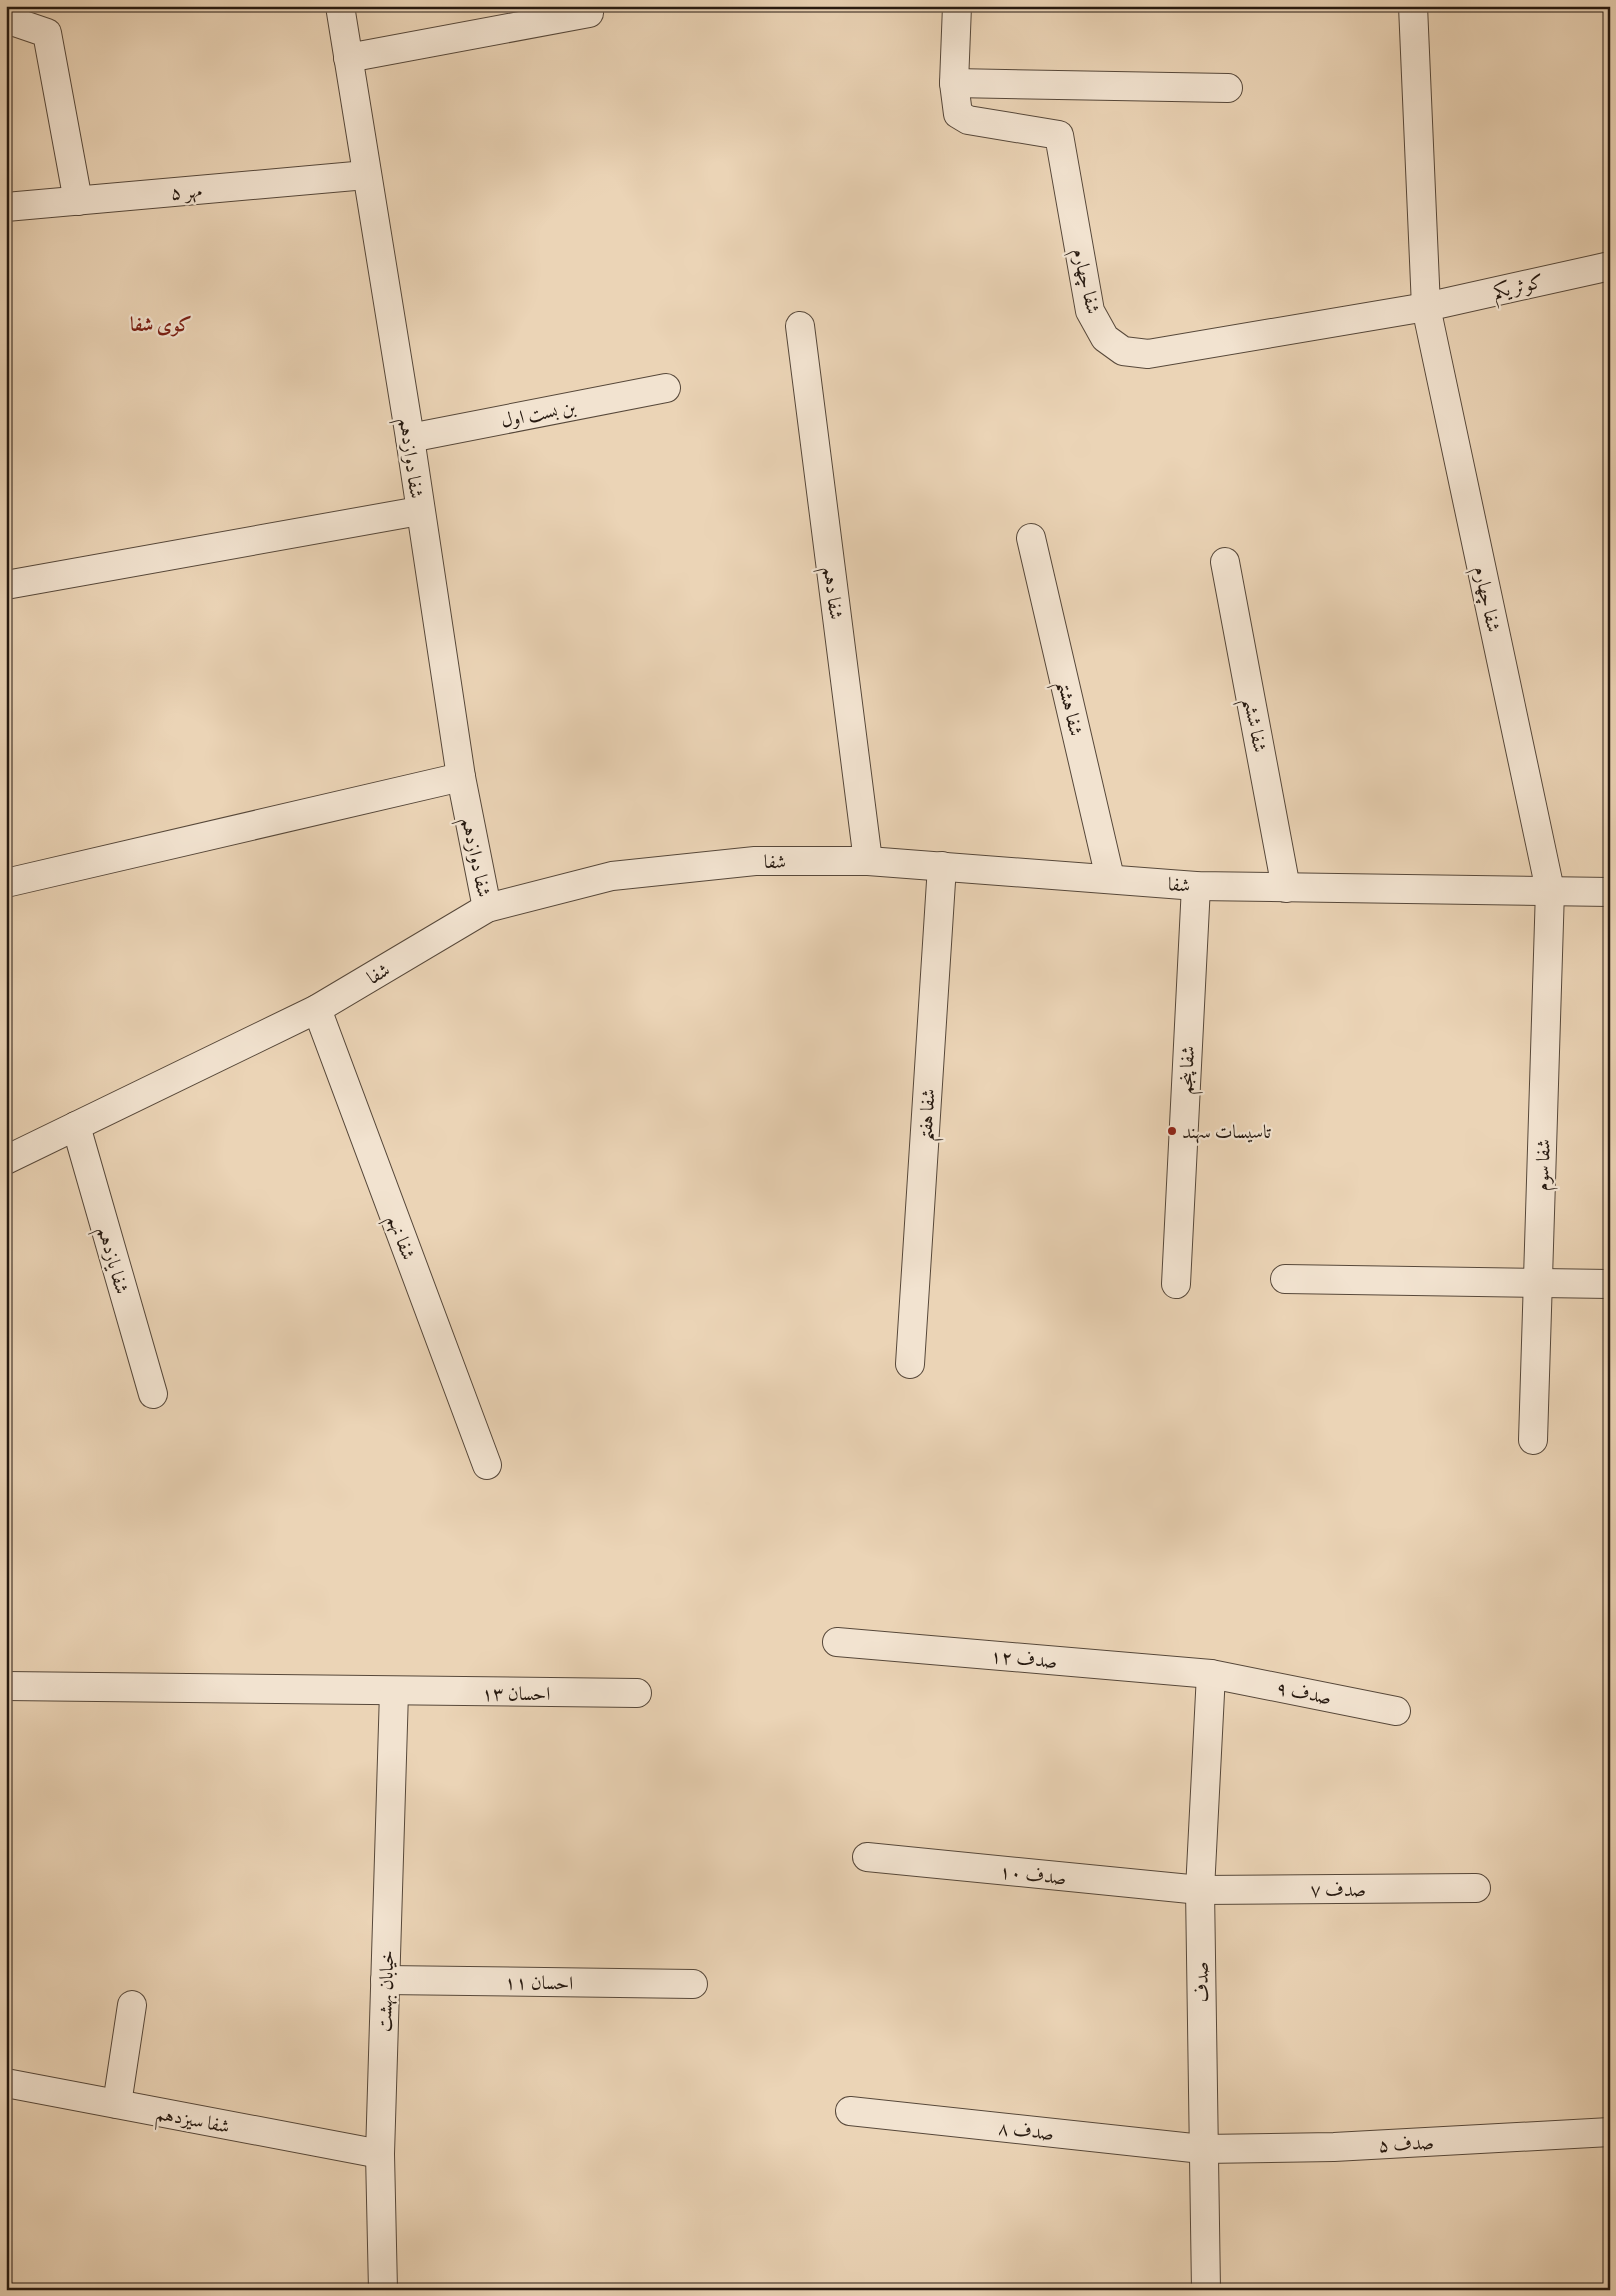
<svg xmlns="http://www.w3.org/2000/svg" width="1616" height="2296" viewBox="0 0 1616 2296" font-family="'Libre Bodoni',Amiri,serif">
<style>
.lines{fill:none;stroke-linecap:round;stroke-linejoin:round}
.minor-casing{stroke:#57483a;stroke-width:30}
.minor{stroke:#f2e3d0;stroke-width:28}
.poi-dot{fill:#8f2418;stroke:#f2e3d0;stroke-width:2}
.labels{text-anchor:middle;stroke-width:4.5;stroke-linejoin:round;paint-order:stroke}
.street-label{font-size:19px;fill:#261910;stroke:#f2e3d0}
.poi-label{font-size:19px;fill:#261910;stroke:#f2e3d0;text-anchor:start}
.neighbourhood-label{font-size:20px;font-weight:bold;fill:#7a1f14;stroke:#f2e3d0}
</style>
<rect width="100%" height="100%" fill="#ebd4b6"/>
<filter id="stains"><feTurbulence type="fractalNoise" baseFrequency=".004" numOctaves="4"/><feColorMatrix values="0 0 0 0 .2 0 0 0 0 .09 0 0 0 0 .02 0 0 0 .5 -.17"/></filter>
<radialGradient id="worn" r=".72"><stop offset=".6" stop-color="#630" stop-opacity="0"/><stop offset="1" stop-color="#630" stop-opacity=".3"/></radialGradient>
<g class="lines">
<!-- minor casing -->
<g class="minor-casing">
<g id="minor">
<polyline points="340,6 410,438 461,777 487,908"/>
<polyline points="957,6 954,83 958,114 968,120 1059,135 1090,311 1105,338 1123,351 1148,354 1426,307 1610,266"/>
<polyline points="1413,6 1426,307 1550,890 1533,1440"/>
<polyline points="6,19 47,33 78,201"/>
<polyline points="348,58 589,13"/>
<polyline points="954,83 1228,88"/>
<polyline points="6,207 366,175"/>
<polyline points="800,326 868,861"/>
<polyline points="410,438 666,388"/>
<polyline points="1031,538 1110,878"/>
<polyline points="1225,562 1286,888"/>
<polyline points="6,585 419,511"/>
<polyline points="6,883 461,777"/>
<polyline points="317,1009 487,1465"/>
<polyline points="76,1126 153,1394"/>
<polyline points="6,1160 317,1009 487,908 612,876 755,861 868,861 1196,886 1610,892"/>
<polyline points="1285,1279 1610,1284"/>
<polyline points="1176,1284 1196,886"/>
<polyline points="910,1364 942,866"/>
<polyline points="837,1642 1211,1674 1396,1711"/>
<polyline points="6,1686 637,1693"/>
<polyline points="867,1857 1200,1890 1476,1888"/>
<polyline points="385,1980 693,1984"/>
<polyline points="6,2083 380,2154"/>
<polyline points="117,2104 132,2005"/>
<polyline points="850,2111 1202,2149 1334,2147 1610,2132"/>
<polyline points="383,2290 380,2154 394,1692"/>
<polyline points="1206,2290 1200,1890 1211,1674"/>
</g>
</g>
<!-- minor -->
<use href="#minor" class="minor"/>
</g>
<!-- markers -->
<circle class="poi-dot" cx="1172" cy="1131" r="5"/>
<g class="labels">
<!-- street labels -->
<g class="street-label">
<text transform="translate(186 191) rotate(-5)" y="7">مهر ۵</text>
<text transform="translate(1087 281) rotate(77)" y="7">شفا چهارم</text>
<text transform="translate(1518 286) rotate(-13)" y="7">کوثر یکم</text>
<text transform="translate(538 413) rotate(-11)" y="7">بن بست اول</text>
<text transform="translate(412 458) rotate(82)" y="7">شفا دوازدهم</text>
<text transform="translate(834 593) rotate(83)" y="7">شفا دهم</text>
<text transform="translate(1488 599) rotate(78)" y="7">شفا چهارم</text>
<text transform="translate(1071 708) rotate(77)" y="7">شفا هشتم</text>
<text transform="translate(1256 725) rotate(79)" y="7">شفا ششم</text>
<text transform="translate(477 857) rotate(78)" y="7">شفا دوازدهم</text>
<text x="775" y="868">شفا</text>
<text transform="translate(1179 884) rotate(4)" y="7">شفا</text>
<text transform="translate(378 973) rotate(-31)" y="7">شفا</text>
<text transform="translate(1186 1070) rotate(-87)" y="7">شفا پنجم</text>
<text transform="translate(926 1115) rotate(-86)" y="7">شفا هفتم</text>
<text transform="translate(1542 1165) rotate(-88)" y="7">شفا سوم</text>
<text transform="translate(402 1237) rotate(70)" y="7">شفا نهم</text>
<text transform="translate(114 1260) rotate(74)" y="7">شفا یازدهم</text>
<text transform="translate(1024 1658) rotate(5)" y="7">صدف ۱۲</text>
<text transform="translate(1304 1692) rotate(11)" y="7">صدف ۹</text>
<text x="516" y="1700">احسان ۱۳</text>
<text transform="translate(1033 1874) rotate(6)" y="7">صدف ۱۰</text>
<text x="1338" y="1896">صدف ۷</text>
<text transform="translate(539 1982) rotate(1)" y="7">احسان ۱۱</text>
<text transform="translate(1201 1982) rotate(-91)" y="7">صدف</text>
<text transform="translate(385 1991) rotate(-88)" y="7">خیابان بهشت</text>
<text transform="translate(193 2119) rotate(11)" y="7">شفا سیزدهم</text>
<text transform="translate(1026 2130) rotate(6)" y="7">صدف ۸</text>
<text transform="translate(1406 2143) rotate(-3)" y="7">صدف ۵</text>
</g>
<!-- poi labels -->
<g class="poi-label">
<text x="1182" y="1138">تاسیسات سهند</text>
</g>
<!-- neighbourhood labels -->
<g class="neighbourhood-label">
<text x="161" y="331">کوی شفا</text>
</g>
</g>
<!-- margin -->
<rect width="1616" height="2296" fill="none" stroke="#ebd4b6" stroke-width="25"/>
<rect x="8" y="8" width="1601" height="2281" fill="none" stroke="#261910" stroke-width="2.5"/>
<rect x="12" y="12" width="1591" height="2271" fill="none" stroke="#261910"/>
<rect width="100%" height="100%" filter="url(#stains)"/>
<rect width="100%" height="100%" fill="url(#worn)"/>
</svg>
